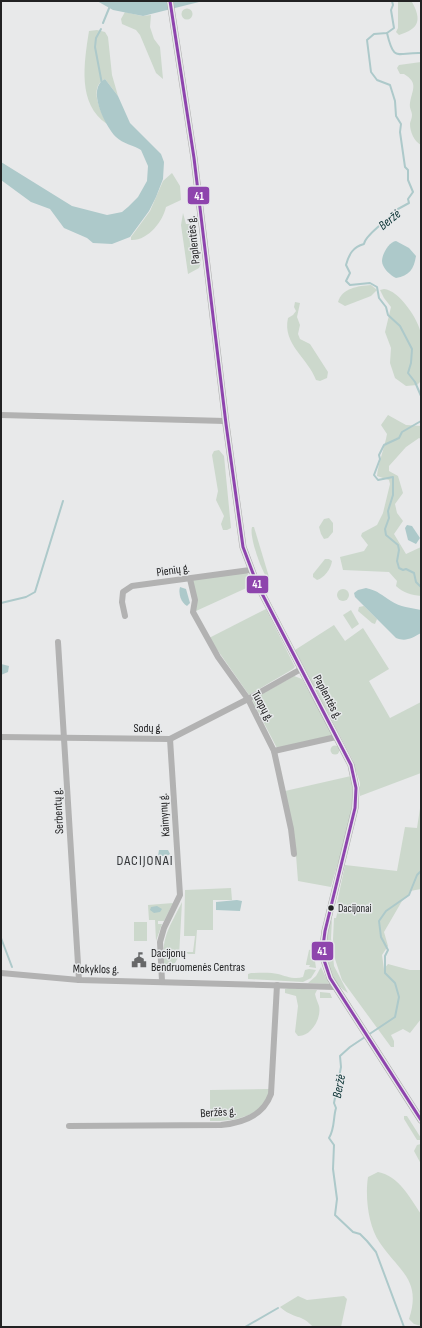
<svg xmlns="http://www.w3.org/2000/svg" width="422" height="1328" viewBox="0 0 422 1328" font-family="'Sofia Sans Condensed',sans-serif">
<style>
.green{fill:#ccd8cc}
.water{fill:#adc9ca}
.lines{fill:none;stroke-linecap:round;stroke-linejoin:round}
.stream{stroke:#adc9ca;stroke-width:2}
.minor{stroke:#b2b2b2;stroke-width:6}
.major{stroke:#abaaaa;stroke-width:7}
.bus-1-casing{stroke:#e7e9eb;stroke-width:6}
.bus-1{stroke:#8e44ad;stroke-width:3}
.bus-dot{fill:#222223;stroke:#e7e9eb;stroke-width:1.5}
.labels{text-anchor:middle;stroke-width:3;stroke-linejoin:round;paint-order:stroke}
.bus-label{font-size:11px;fill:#222223;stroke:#e7e9eb;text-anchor:start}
.street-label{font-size:12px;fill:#222223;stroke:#e7e9eb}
.poi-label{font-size:12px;fill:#222223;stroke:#e7e9eb;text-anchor:start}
.water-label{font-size:13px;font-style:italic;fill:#093132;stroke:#e7e9eb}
.quarter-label{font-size:14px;letter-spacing:1px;fill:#353739;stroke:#e7e9eb}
.line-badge{stroke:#e7e9eb;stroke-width:1.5}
.badge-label{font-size:11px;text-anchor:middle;font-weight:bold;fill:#fff}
</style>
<rect width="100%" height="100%" fill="#e8e9ea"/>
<!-- green -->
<g class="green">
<path d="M398 1 412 2C422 20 419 29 399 35L396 32 398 28Z"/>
<circle cx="187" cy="14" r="5.5"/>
<polygon points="125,12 142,16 151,15 150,27 154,39 160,47 163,79 156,73 140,35 136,30 122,24 121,19"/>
<path d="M97 30 105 32 108 37 112 75 118 96 105 79C88 87 101 112 107 124 77 104 84 63 89 31Z"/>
<path d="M421 62V145C414 141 410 132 410 124 410 121 412 119 412 115 412 111 409 108 410 103 412 90 419 83 404 74H400L397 68 399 65Z"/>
<path d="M172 173 180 186 181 200 166 207C163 221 148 241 131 240V237L150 211 163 181Z"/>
<polygon points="183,213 186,224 195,224 201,263 199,268 188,274 181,225"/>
<path d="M371 285 377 290 371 296 345 306 338 302C342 288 358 286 371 285Z"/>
<path d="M384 289C399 290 419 320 421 334 422 349 421 366 421 381L417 385 406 386 395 378 390 363 391 348 385 332 391 307 384 298 380 290Z"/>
<path d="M295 302 300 303 297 317 300 325 298 334 300 339 310 344 328 372 327 378 320 381 316 380C308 358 282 344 288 318L293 315 296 311 294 307Z"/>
<path d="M388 415 406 425 421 426V439L419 438 406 447 389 466V471L398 476 403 493 395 504 397 513 403 521 394 534 406 554 421 547V596C411 595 404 593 396 586L397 581 389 572 343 570 340 557 364 551 368 545 361 536 362 533 377 525 383 513 390 484 389 480 377 476C378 464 385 446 387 434L381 425Z"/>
<polygon points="219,450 224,456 231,528 227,530 223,530 221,524 224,516 216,500 218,491 212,455 214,451"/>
<polygon points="329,518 333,523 333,532 328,538 324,539 321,534 319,527 324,519"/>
<path d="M252 527H254L269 577 267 578C261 570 249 536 252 527Z"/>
<path d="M325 559H329L332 561C331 569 324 578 317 580L313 577V574Z"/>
<polygon points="247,572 253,585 196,611 192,580"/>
<circle cx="343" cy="595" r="6"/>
<polygon points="364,606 377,619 375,624 372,623 358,611 359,607"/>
<polygon points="266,609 295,667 293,669 249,695 209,638"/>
<polygon points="351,610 359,624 352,629 343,615"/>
<polygon points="334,625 345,641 363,628 389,669 369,681 390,718 421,702 421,773 360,796 360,783 352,759 295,650"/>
<polygon points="294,676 302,679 335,739 279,752 252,700"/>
<circle cx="335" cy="750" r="4.5"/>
<path d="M351 776C357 813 341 851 331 887L298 881 295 842 285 791Z"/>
<polygon points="421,802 421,889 410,891 409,895 402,901 384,932 388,946 382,955 384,969 388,964 410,970 421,970 421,1019 410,1033 403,1029 391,1035 394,1041 394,1047 391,1047 342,980 335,959 333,939 334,918 336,918 339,906 337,903 345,865 397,871 405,827 417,828"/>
<polygon points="231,888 232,900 213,900 213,930 197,930 195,954 188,954 186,952 193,952 195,936 184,936 185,890"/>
<path d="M182 902 179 956 175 963 168 966 164 963C161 936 171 925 182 902Z"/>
<polygon points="173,903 164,921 158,921 158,924 162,924 156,941 155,920 149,920 148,905"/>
<path d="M332 919 331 938 334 966 348 993C325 980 323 941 332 919Z"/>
<rect x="134" y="922" width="13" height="19"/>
<polygon points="312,949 311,958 315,961 316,968 309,967 310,965 306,965 306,964 309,950"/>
<polygon points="321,967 329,984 308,983 316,976"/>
<path d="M309 969 316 970 311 978 303 982 248 979V974L251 973C259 973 270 972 278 974 285 976 295 980 303 977L305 970Z"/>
<path d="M289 988 317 990 315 994C316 999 318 1003 319 1006 322 1019 310 1037 298 1036L295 1032 298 1006 296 996 285 993V989Z"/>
<polygon points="320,992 330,993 332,998 320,998"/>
<path d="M269 1089C267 1117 231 1122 210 1121V1090Z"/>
<polygon points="404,1116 407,1116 421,1138 420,1140 417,1140 404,1119"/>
<polygon points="421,1144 421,1164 414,1151 417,1145"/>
<path d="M378 1172C399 1176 410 1198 421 1214V1326L414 1324 409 1319C422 1280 399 1271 380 1243 368 1226 365 1196 368 1177Z"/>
<path d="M298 1296 307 1300 344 1296 347 1299 341 1327H313C302 1314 293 1319 280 1307Z"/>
</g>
<!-- water -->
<g class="water">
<polygon points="97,1 203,1 143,16 113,10"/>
<path d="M105 79 118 96 130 123 161 154 164 162 163 179 156 197 149 211 130 237 112 244 93 243 87 238 64 228 50 209 31 202 1 180V162L72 206 107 215 122 212 128 207 138 197 147 181 148 166 141 150C133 145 123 144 116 137 105 126 86 88 105 79Z"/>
<path d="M396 241 409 248 416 256C414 269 409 276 396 278 391 276 382 268 382 261 382 254 389 242 396 241Z"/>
<polygon points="407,525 412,526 420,538 416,544 408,540 405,528"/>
<path d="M180 587 186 589 190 603 187 606C181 603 178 593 180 587Z"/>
<path d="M366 588C379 591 381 595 391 601 400 607 411 608 421 610V633C412 638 406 642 396 638L355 597 354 593 358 590Z"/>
<polygon points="1,664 9,666 8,672 1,675"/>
<polygon points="159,850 168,850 170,854 167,856 158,856"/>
<polygon points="237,900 242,901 240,911 216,910 216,902"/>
<polygon points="157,906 162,909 160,912 154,913 150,910 151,907"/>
</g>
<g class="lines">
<!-- stream -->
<g class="stream">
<path d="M392 1 393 5 391 10 394 28 387 33 374 34 367 40 371 72 377 80 390 85 395 101 396 116 401 124 400 132 405 167 408 170V180L413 192 408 199 409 203 398 209 397 213C389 217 365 236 364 244 353 247 349 254 346 265L350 273 346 281 350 285 370 283 377 287 379 298 386 307 388 315 400 326 412 349 411 363 408 373 415 382 421 396"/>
<polyline points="103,23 112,1"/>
<polyline points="101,29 96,38 95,47 102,84"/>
<path d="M387 33C394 63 397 52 421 53"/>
<polyline points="421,421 402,432 399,438 384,445 379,455 380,459 374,475 378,480 393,477 393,495 388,511 389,518 385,529 386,535 398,545 399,550 397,561 399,568 403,570 406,569 414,573 416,582 421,587"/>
<polyline points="1,603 26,597 35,592 63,501"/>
<polyline points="1,938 12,967"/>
<polyline points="245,1327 278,1308"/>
<path d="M404 1327 376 1252 367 1241 360 1234 353 1232 335 1215 337 1199 333 1169 334 1145 329 1138C335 1128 333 1118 336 1108L334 1103 341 1067 340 1056 350 1047 395 1017 399 997 395 983 385 973V956L388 950 381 937 379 921 386 911 409 895 417 875 421 871"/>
</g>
<!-- minor -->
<g class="minor">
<polyline points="1,415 225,421"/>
<polyline points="190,579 195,600 193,612 218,657 248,699 274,751 291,829 294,854"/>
<polyline points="125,616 122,602 123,592 132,586 250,570"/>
<polyline points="58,642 79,980"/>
<polyline points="1,737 170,739 248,699 301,669"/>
<polyline points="274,751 336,737"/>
<polyline points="1,973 79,980 335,987"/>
<polyline points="162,981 160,942 164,928 180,895 170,739"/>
<path d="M69 1126 221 1125C243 1123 263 1116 271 1094L277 985"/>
</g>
<!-- major -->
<polyline class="major" points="170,1 194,158 226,424 243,547 257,584 351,765 356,788 355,808 325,931 322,954 330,978 421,1120"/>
<!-- bus-1 casing -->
<g class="bus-1-casing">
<polyline id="bus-1" points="170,1 194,158 226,424 243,547 257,584 351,765 356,788 355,808 325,931 322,954 330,978 421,1120"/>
</g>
<!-- bus-1 -->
<use href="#bus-1" class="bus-1"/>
</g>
<!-- icons -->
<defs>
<g id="civic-bare" transform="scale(1.2)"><path d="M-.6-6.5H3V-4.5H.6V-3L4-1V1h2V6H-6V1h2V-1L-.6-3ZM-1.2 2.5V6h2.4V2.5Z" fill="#676869" stroke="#e7e9eb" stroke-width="2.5" paint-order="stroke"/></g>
</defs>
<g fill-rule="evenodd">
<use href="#civic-bare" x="139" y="960"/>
</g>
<!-- markers -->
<circle class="bus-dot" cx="331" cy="908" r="3.5"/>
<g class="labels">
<!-- bus labels -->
<g class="bus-label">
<text x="338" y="912">Dacijonai</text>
</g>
<!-- street labels -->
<g class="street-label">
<text transform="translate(193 240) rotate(-96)" y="4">Paplentės g.</text>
<text transform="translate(173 570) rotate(-8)" y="4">Pienių g.</text>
<text transform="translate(328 697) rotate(62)" y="4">Paplentės g.</text>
<text transform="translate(263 706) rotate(61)" y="4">Tuopų g.</text>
<text x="148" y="732">Sodų g.</text>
<text transform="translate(58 811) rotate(-93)" y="4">Serbentų g.</text>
<text transform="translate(164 815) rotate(-94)" y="4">Kaimynų g.</text>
<text transform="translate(96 969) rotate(1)" y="4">Mokyklos g.</text>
<text transform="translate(218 1112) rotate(-4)" y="4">Beržės g.</text>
</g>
<!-- poi labels -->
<g class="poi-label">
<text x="151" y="957">Dacijonų<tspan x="151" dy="14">Bendruomenės Centras</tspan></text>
</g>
<!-- water labels -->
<g class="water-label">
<text transform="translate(389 219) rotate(-39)" y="5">Beržė</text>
<text transform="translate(338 1086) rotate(-79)" y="5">Beržė</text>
</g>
<!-- quarter labels -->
<g class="quarter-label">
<text x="145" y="865">DACIJONAI</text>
</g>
</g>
<g class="line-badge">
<rect x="187" y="186" width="23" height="19" rx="4" fill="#8e44ad"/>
<rect x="246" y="575" width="23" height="19" rx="4" fill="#8e44ad"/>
<rect x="311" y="941" width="23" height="20" rx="4" fill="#8e44ad"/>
</g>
<g class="badge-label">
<text x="199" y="200">41</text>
<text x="257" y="588">41</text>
<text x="322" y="955">41</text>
</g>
<!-- border -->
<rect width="422" height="1328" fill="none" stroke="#222223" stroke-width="4"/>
</svg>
